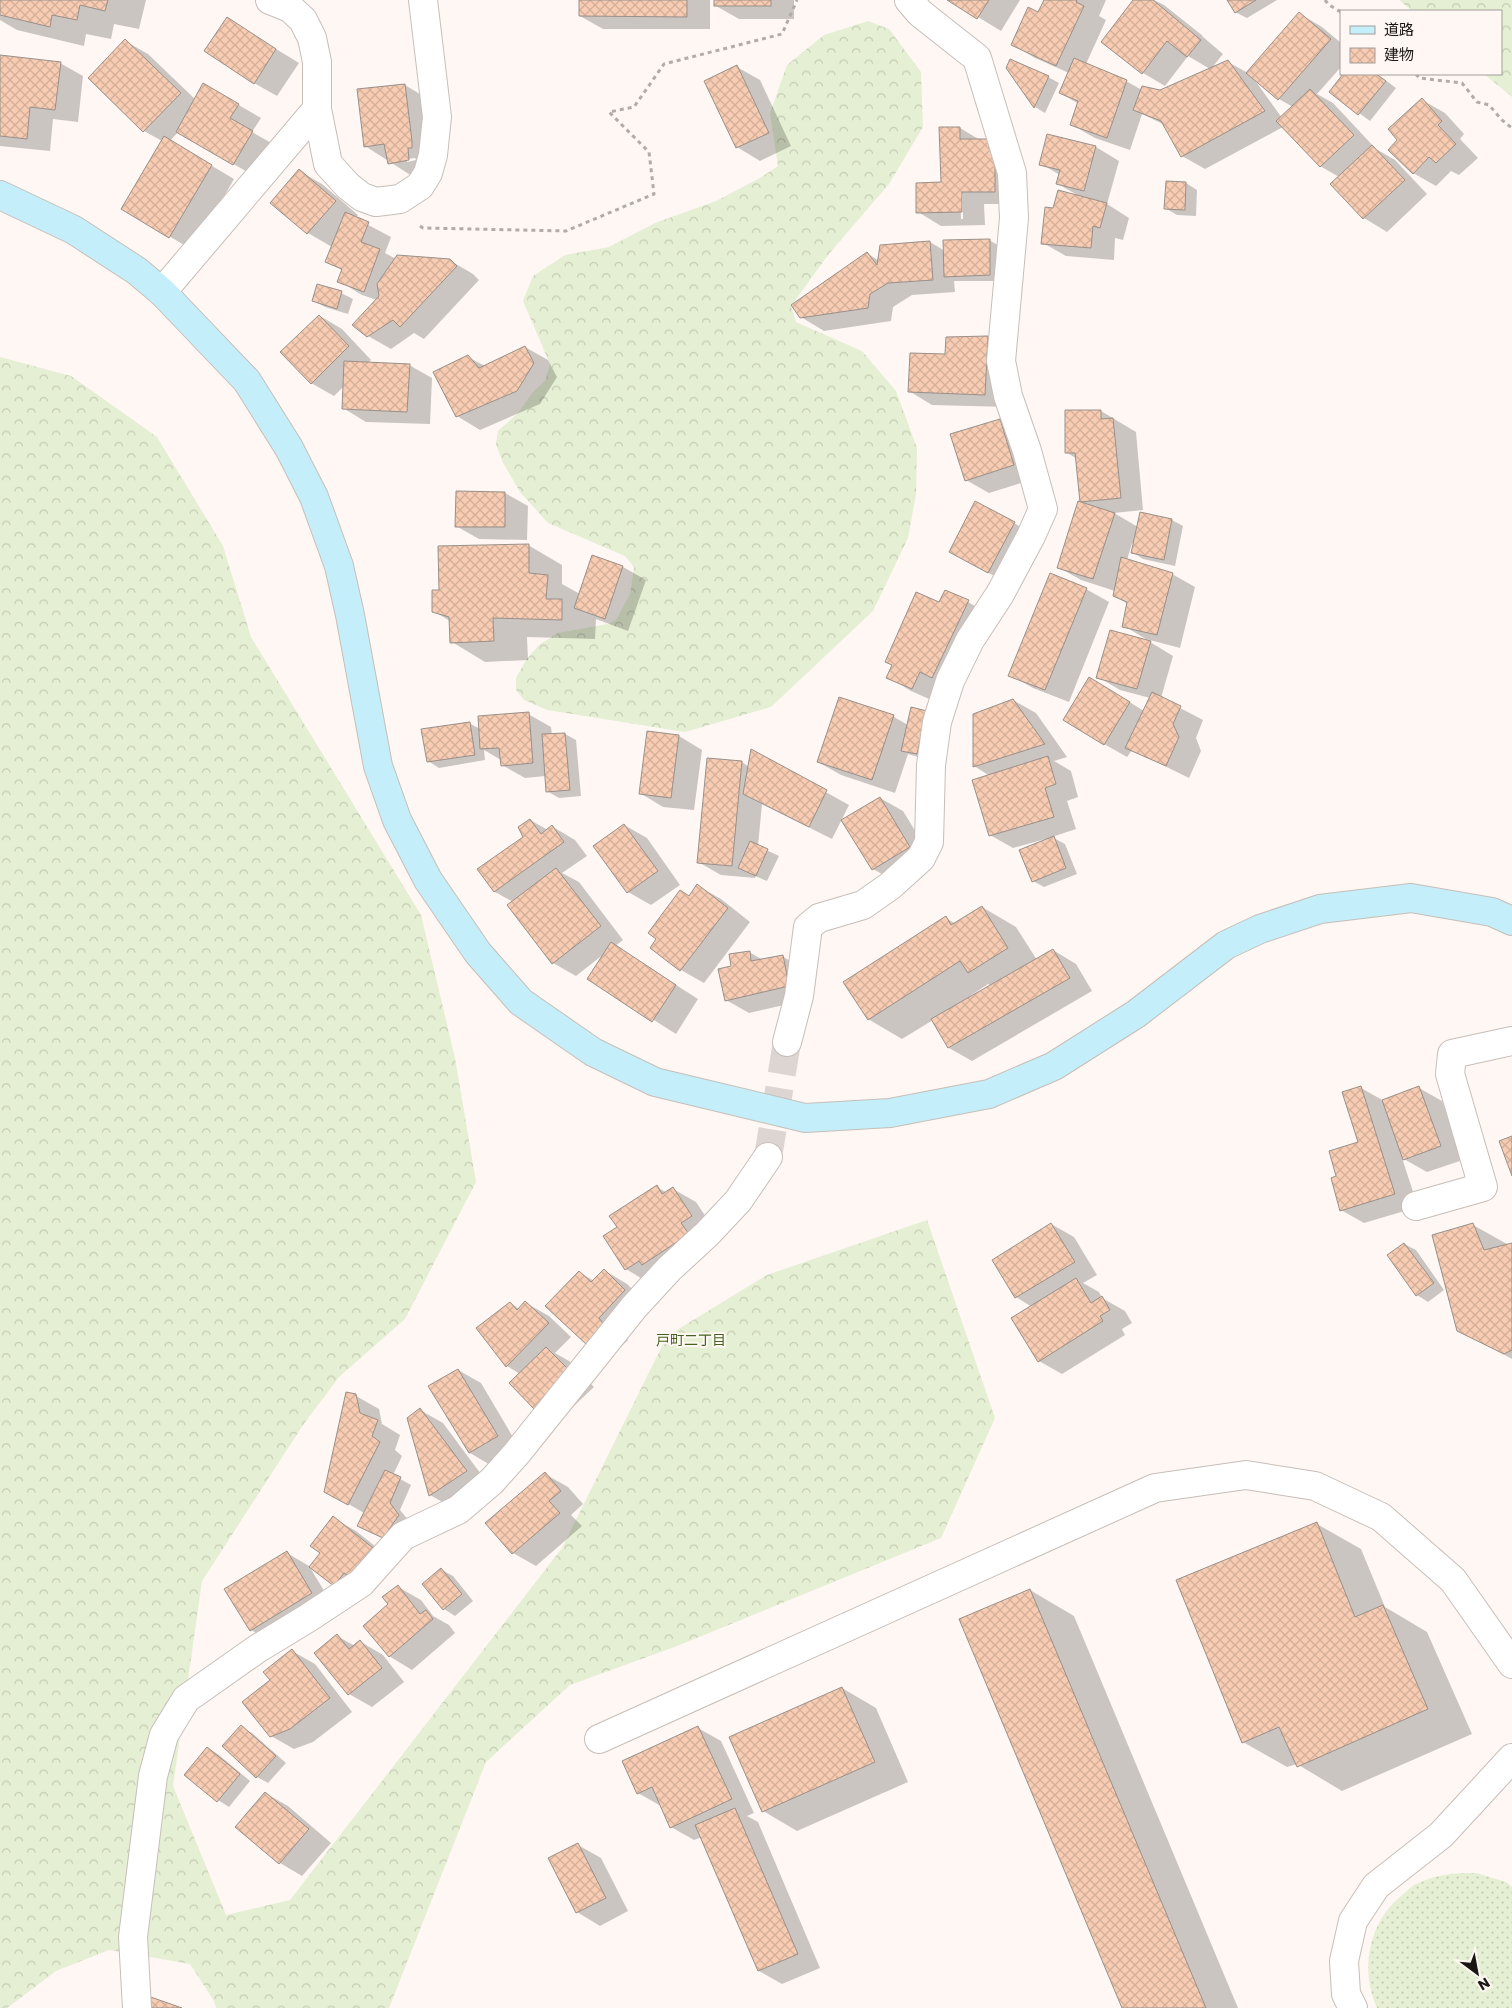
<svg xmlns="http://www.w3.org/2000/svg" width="1512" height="2008" viewBox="0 0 1512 2008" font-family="Poppins,'Noto Sans JP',sans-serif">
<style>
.grass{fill:url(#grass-dots)}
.forest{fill:url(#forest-crowns)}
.shadow{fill:#0003;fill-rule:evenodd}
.building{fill:url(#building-cross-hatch);stroke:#99908a}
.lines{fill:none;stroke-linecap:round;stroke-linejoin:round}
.street-tunnel{stroke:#dcd5d2;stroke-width:28;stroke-dasharray:28 14;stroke-linecap:butt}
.street-casing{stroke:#c8beb8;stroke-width:30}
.secondary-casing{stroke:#c8beb8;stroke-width:30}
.path{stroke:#b2aca9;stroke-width:3;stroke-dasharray:4 4;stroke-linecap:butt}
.street{stroke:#fff;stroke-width:28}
.secondary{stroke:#c3eefa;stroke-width:28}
.labels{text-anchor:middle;stroke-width:4;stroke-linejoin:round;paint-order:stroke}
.neighbourhood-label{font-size:14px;fill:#446321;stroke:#fef7f3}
</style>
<defs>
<pattern id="grass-dots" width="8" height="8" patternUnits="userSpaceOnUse" patternTransform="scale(1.25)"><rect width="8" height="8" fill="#e5efd3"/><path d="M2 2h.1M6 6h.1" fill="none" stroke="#c4ccb4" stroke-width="1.8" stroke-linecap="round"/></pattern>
<pattern id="forest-crowns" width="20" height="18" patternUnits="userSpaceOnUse" patternTransform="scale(1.25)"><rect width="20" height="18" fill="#e5efd3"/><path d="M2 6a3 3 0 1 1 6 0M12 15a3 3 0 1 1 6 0" fill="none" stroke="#c4ccb4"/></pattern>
<pattern id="building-cross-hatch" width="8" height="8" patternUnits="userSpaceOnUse" patternTransform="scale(1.25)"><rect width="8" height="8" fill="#f7ccb2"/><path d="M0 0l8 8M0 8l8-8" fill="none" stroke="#d3ae98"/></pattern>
</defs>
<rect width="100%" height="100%" fill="#fef7f3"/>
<!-- grass -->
<path class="grass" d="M1476 1873 1506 1882 1512 1887V2008H1377C1360 1970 1368 1923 1401 1896 1406 1892 1410 1887 1416 1884 1438 1874 1453 1873 1476 1873Z"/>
<!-- forest -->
<g class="forest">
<polygon points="1399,0 1512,0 1512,97 1484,74 1501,74 1501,11 1412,11"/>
<polygon points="868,21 889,29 921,72 923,127 889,184 828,255 791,306 796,322 862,351 896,391 917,448 916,494 908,538 873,611 771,707 685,732 547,710 524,700 516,690 516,678 526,660 539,645 558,633 608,624 616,620 630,594 634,567 625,556 548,523 520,492 502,461 496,444 498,431 518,413 532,393 545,381 550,364 523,301 533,276 565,255 609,247 655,223 716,201 760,178 778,166 770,113 787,65 824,35"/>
<polygon points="0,357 71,376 157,437 223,546 251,637 421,915 455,1058 476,1182 405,1319 339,1377 303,1425 202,1581 173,1786 226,1915 290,1900 562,1548 667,1336 767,1275 927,1220 995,1418 941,1538 677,1646 570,1685 486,1762 389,2008 216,2008 214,2001 190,1964 109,1950 56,1971 7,2008 0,2008"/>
</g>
<!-- shadow -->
<g class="shadow">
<polygon points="0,0 146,0 139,29 114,24 111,39 86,34 84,46 17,30 0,20"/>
<polygon points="580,0 710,0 710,29 603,29 580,16"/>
<polygon points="716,0 794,0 794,19 739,19 716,6"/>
<polygon points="950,0 1020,0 1001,31"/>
<path d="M1045 0H1106L1099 16 1106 20 1086 64 1126 81 1142 90 1160 92 1210 69 1188 56 1165 86 1143 73 1135 0H1154L1164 5 1203 36H1202L1223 54 1211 69 1228 62 1248 73 1300 14 1322 27 1341 43V67L1317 94 1333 103 1376 149 1395 160 1427 194 1387 232 1364 218 1332 184 1339 177 1320 166 1283 127 1205 169 1182 156 1165 125 1142 114 1130 150 1095 138 1072 125 1079 104 1060 93 1069 73 1035 58 1012 44 1039 13ZM1254 79 1279 99 1293 107 1282 118Z"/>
<polygon points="1228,0 1277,0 1247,18 1235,12"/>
<polygon points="227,19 299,63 277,96 254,83"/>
<polygon points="125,41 148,54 196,100 204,85 261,118 252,132 275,145 256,177 178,132 170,141 234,179 193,250 122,209 162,141 144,131"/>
<polygon points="0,57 60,63 83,76 78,122 53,119 50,151 0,146"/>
<polygon points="737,67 760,80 791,146 760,161 737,147"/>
<polygon points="1345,74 1377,74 1396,88 1370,121 1330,92"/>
<polygon points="1048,77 1059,83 1045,113 1035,107"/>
<path d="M405 85 428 99 434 160 412 176 365 146ZM415 158 416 160 407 162V159Z"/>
<polygon points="1422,100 1445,113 1464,134 1460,139 1478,158 1459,175 1451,171 1436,186 1413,173 1399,140"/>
<path d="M960 128 980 140H995L1018 204H984L985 225 941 226 918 212 942 183ZM960 194H963V219H961Z"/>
<polygon points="1048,135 1096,147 1119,161 1107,204 1129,218 1123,240 1115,238 1114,260 1066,256 1043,243 1054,209 1079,196 1058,184 1060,175 1041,164"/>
<polygon points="299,171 322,184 358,215 355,218 391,237 385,253 396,259 449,260 473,274 479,280 424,339 414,333 391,349 368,336 377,300 362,295 339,281 343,271 326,261 332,247 308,233"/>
<polygon points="1186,183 1197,190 1196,216 1177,215 1165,208"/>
<polygon points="989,240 1001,247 1001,281 954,281 955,292 912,295 893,307 891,321 824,331 801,317 867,253 879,261 930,242 945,251"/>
<polygon points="341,293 353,299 348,314 325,307 314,301"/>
<polygon points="320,316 342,329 371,360 368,363 409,365 432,378 430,424 366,422 343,408 344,386 334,396 311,383"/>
<polygon points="988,337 1011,351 1008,407 932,405 909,391"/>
<polygon points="525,347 548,360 557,377 540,404 480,430 457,416 468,357 485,366"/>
<polygon points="1101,411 1136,432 1143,510 1114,513 1138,527 1172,520 1183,526 1175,566 1143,559 1132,552 1134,544 1132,543 1127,560 1172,574 1195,587 1180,648 1146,639 1124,626 1128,604 1114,596 1115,591 1081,580 1058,567 1081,503 1077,459 1066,452"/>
<polygon points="1000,421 1023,434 1037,478 989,493 966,480"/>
<polygon points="505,493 528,506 527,540 479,539 456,526"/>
<polygon points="1014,523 1037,536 1012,585 973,565"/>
<polygon points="528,545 562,565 562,584 580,594 593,556 623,567 646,580 628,631 596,619 595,639 527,637 528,660 485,662 452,642 450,621 433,611 440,591"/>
<polygon points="1086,589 1109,602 1069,702 1033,688 1010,675"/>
<polygon points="968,602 991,615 936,702 911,691 888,677 940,603"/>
<polygon points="1150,642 1173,656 1161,698 1203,720 1196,738 1201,751 1189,778 1132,750 1127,757 1104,744 1113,692 1144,711 1150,698 1120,690 1098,677"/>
<polygon points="840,698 894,717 908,725 927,712 928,760 908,754 895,793 841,775 818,762"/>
<polygon points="1013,700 1036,713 1067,757 1054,761 1071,771 1078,797 1067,801 1076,829 1052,837 1065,844 1077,874 1044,887 1033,881 1049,838 1013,848 990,835 990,776 974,766"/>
<polygon points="528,714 551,727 552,735 565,734 576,740 581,796 559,798 547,791 546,776 525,778 502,765 501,760 484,750 485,760 439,768 428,761 469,723 480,729"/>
<polygon points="679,736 702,750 694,810 663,807 640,793"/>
<polygon points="752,751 849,805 832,839 762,804 758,846 779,856 767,881 755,876 755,878 721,875 698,862 742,762 749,767"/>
<polygon points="880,798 903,811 933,860 896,882 873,869"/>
<polygon points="530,820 548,830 553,827 575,840 587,856 562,873 579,882 623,940 615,946 698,999 676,1034 589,979 604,954 576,976 553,963 513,902 495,892 479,869 525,838"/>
<polygon points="624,825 647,838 680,885 651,905 628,892"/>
<polygon points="698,886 721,899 750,922 704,983 681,970 651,948"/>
<path d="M982 907 1016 927 1037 960 1053 950 1076 964 1092 991 972 1061 949 1048 933 1020 902 1039 868 1019 946 918 956 924ZM988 984 992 986 971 997 970 996Z"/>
<polygon points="749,952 763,960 782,956 805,970 811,999 749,1013 726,1000 733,967"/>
<polygon points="1361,1088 1384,1101 1419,1088 1442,1101 1463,1160 1427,1172 1402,1158 1418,1207 1364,1223 1341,1210 1338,1177 1359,1143"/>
<polygon points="657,1187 667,1193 673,1189 696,1202 714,1229 649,1283 626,1269 605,1236 618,1228"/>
<polygon points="1051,1224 1074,1237 1097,1275 1083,1283 1099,1292 1102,1298 1125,1311 1132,1323 1122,1329 1125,1335 1062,1374 1039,1361 1032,1307 1016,1297"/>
<polygon points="1473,1225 1507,1244 1512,1244 1512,1359 1459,1330"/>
<polygon points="1404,1244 1416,1250 1444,1290 1428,1302 1417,1295 1388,1255"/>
<polygon points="604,1270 627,1284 647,1304 621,1332 628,1340 610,1357 579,1272 594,1281"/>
<polygon points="511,1303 519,1309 526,1303 549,1316 571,1337 555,1353 569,1361 594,1387 558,1421 535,1408 520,1374 507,1366 478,1328"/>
<polygon points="458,1370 481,1383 520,1449 492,1466 470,1453"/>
<polygon points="356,1396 379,1409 382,1424 400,1435 395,1450 402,1456 393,1475 411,1485 400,1510 410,1522 395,1544 358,1525 364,1513 326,1491"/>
<polygon points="420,1410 443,1423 489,1485 453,1508 430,1495"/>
<polygon points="545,1474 568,1487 583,1504 571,1515 582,1526 536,1566 513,1553"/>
<polygon points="333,1518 356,1531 395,1562 374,1589 367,1586 335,1585 322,1553"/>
<polygon points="1317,1524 1361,1549 1385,1607 1427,1632 1472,1734 1342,1791 1297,1764 1287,1767 1243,1742"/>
<polygon points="287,1553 309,1566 334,1607 274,1643 251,1630"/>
<polygon points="442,1570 453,1576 473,1601 455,1616 444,1609"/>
<polygon points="398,1587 421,1600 433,1616 449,1625 455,1633 412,1670 389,1656 390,1605"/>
<polygon points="1030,1590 1074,1616 1238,2008 1123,2008"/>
<polygon points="337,1636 355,1646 361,1642 383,1655 404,1682 372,1707 349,1694"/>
<polygon points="292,1651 315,1664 352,1712 313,1742 294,1749 271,1736 271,1680"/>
<polygon points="842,1688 876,1708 908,1782 797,1831 763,1811"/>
<polygon points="241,1727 252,1733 286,1763 268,1783 257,1777"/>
<polygon points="698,1728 721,1741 754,1813 747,1816 758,1822 820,1968 782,1984 759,1971 702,1837 694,1840 671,1827 661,1806 638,1793"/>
<polygon points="208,1748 219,1755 250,1781 229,1807 218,1800"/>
<polygon points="265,1793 288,1806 331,1843 302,1876 280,1863"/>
<polygon points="578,1845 601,1858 628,1911 600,1926 577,1912"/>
</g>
<!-- building -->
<g class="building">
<polygon points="0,0 108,0 105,11 80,5 77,20 52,15 50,27 0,15"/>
<polygon points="579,0 687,0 687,17 579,16"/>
<rect x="714" y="0" width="57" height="6"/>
<polygon points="947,0 989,0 977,19"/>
<polygon points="1044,0 1077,0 1076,2 1084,6 1056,66 1011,45 1028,7 1038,12"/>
<polygon points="1133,0 1153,0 1201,40 1187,57 1167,41 1142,74 1101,42"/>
<polygon points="1227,0 1256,0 1235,13"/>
<polygon points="1299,12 1331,39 1278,100 1246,73"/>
<polygon points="227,17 276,49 254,84 204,51"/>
<polygon points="125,39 181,93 143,132 88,78"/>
<polygon points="0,55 61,62 55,110 30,107 27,139 0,136"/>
<polygon points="1074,58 1127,80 1107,138 1070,125 1078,101 1059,93"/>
<polygon points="1010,59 1049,76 1034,108 1006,68"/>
<polygon points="1228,60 1265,111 1181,157 1161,121 1133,110 1142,86 1160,90"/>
<polygon points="737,65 769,133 736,148 704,81"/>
<polygon points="1343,74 1376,74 1386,81 1358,115 1329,92"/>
<polygon points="203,83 239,104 230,118 253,131 233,165 176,132"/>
<polygon points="405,84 412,141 412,148 408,148 409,160 388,164 384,144 364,147 357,89"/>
<polygon points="1310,89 1354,135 1320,167 1276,121"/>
<polygon points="1422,98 1442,121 1438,125 1456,144 1436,163 1429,157 1413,174 1388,150 1397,140 1388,129"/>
<polygon points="939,127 960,127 960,139 995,139 995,192 962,192 962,212 916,213 916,183 941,182"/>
<polygon points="1047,134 1096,146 1084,191 1056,184 1060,170 1039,165"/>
<polygon points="164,136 212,165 169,238 121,209"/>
<polygon points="1372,145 1405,180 1363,219 1330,184"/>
<polygon points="299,169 336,201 307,234 270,203"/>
<polygon points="1166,181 1186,182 1185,210 1164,209"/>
<polygon points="1058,190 1107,203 1100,228 1093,226 1091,248 1041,244 1045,207 1053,208"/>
<polygon points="345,212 369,222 361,242 380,249 364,292 337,282 342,269 325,262"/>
<polygon points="990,239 990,275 944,277 943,240"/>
<polygon points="930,241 933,280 888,283 870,294 868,308 800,318 791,305 867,252 877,265 880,245"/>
<polygon points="397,255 450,259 457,266 400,327 393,320 367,337 352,325 379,296 377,284"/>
<polygon points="317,284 342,291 337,309 312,301"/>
<polygon points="319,315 349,346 311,384 280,352"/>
<polygon points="988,336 985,395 908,392 910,353 945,354 946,337"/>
<polygon points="525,346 534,363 517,391 456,417 433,372 468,355 479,368"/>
<polygon points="344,361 410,364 407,412 342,409"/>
<polygon points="1065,410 1101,410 1101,419 1113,418 1121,498 1080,502 1075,453 1065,453"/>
<polygon points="1000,419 1014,465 965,481 950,434"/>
<polygon points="456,491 505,492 505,527 455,527"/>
<polygon points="975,501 1015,522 988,573 949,552"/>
<polygon points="1078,501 1115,513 1093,579 1057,568"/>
<polygon points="1140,512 1172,519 1164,560 1131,553"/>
<polygon points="529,544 529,573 548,575 546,599 562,599 562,620 493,618 494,641 450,643 449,617 432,612 432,590 439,590 438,546"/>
<polygon points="592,555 623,566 605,619 574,608"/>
<polygon points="1121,557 1173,573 1157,635 1122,627 1127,602 1113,596"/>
<polygon points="1050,573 1087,588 1045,690 1008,676"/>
<polygon points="945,590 969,600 932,678 920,672 912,689 886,678 892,665 885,662 916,592 939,602"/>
<polygon points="1110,630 1151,641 1137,689 1096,678"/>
<polygon points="1089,677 1130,702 1104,745 1063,720"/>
<polygon points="1152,692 1181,706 1173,724 1179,737 1166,766 1125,748"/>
<polygon points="839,697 894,715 872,780 817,762"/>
<polygon points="1013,699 1045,744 973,767 973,714"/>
<polygon points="911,707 927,711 917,754 901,751"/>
<polygon points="529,712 533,763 501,766 499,748 480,749 478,716"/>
<polygon points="470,722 475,755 427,762 421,729"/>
<polygon points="647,731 679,735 671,798 639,794"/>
<polygon points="565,733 570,790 546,792 542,734"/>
<polygon points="751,749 827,790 809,827 743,794"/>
<polygon points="1048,756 1056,784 1045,788 1054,817 989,836 972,780"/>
<polygon points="707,758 742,761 732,866 697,863"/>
<polygon points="880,797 910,847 872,870 841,820"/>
<polygon points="530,819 541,834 552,825 564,842 494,892 477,869 523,837 518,827"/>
<polygon points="624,824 658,871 627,893 593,846"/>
<polygon points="1054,836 1066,868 1032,882 1019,850"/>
<polygon points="750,841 768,849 756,876 738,868"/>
<polygon points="556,868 601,926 552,964 507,905"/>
<polygon points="697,884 728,908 680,971 650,948 656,939 648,933 680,890 689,896"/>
<polygon points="982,906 1008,948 968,973 960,961 868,1020 843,982 946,916 951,925"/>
<polygon points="611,942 676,985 652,1022 587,979"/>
<polygon points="1053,949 1070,978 948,1048 931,1019"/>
<polygon points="750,951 751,961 783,955 789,986 725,1001 718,969 731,966 729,954"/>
<polygon points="1361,1086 1395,1194 1340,1211 1331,1178 1336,1176 1329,1151 1358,1142 1342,1092"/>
<polygon points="1419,1086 1441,1146 1403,1160 1382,1100"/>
<polygon points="1512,1136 1512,1176 1499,1141"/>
<polygon points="657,1185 662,1194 673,1187 692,1216 681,1223 689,1234 642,1265 639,1261 625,1270 603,1236 617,1227 609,1216"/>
<polygon points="1051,1223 1075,1262 1015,1298 992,1260"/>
<polygon points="1473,1223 1484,1250 1512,1243 1512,1350 1504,1354 1457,1331 1432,1235"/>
<polygon points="1404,1243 1434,1283 1416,1296 1387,1255"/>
<polygon points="604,1269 625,1290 599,1318 606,1327 587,1345 545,1306 579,1271 591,1282"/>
<polygon points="1076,1278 1091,1303 1102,1296 1110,1310 1100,1316 1103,1321 1038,1362 1011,1318"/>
<polygon points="525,1301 549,1323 506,1367 476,1328 510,1302 517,1310"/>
<polygon points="546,1347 572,1373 534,1409 509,1383"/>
<polygon points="458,1369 498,1436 469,1453 428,1386"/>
<polygon points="346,1392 356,1394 360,1413 378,1420 372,1436 380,1442 348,1505 324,1492"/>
<polygon points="420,1408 467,1471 429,1496 407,1418"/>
<polygon points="385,1470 401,1477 390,1503 399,1515 383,1538 357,1526"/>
<polygon points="545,1472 561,1491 549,1501 560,1513 512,1554 485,1523"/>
<polygon points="333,1516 373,1548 350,1577 344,1573 334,1586 309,1567 320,1553 310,1546"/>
<polygon points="1317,1522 1355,1617 1383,1605 1428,1709 1297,1767 1279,1727 1242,1743 1176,1580"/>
<polygon points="287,1551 312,1593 250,1631 224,1589"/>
<polygon points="441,1568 462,1594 443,1610 422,1584"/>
<polygon points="398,1585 420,1614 426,1610 433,1619 389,1657 363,1626 388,1604 382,1597"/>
<polygon points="1030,1589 1206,2008 1122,2008 959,1619"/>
<polygon points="337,1634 349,1649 360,1640 382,1668 348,1695 314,1653"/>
<polygon points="292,1649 330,1698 290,1729 270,1737 242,1702 270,1680 263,1672"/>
<polygon points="842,1687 875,1762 762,1812 729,1737"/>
<polygon points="241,1725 276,1756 256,1778 222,1746"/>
<polygon points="698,1726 732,1799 670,1828 652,1787 637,1794 622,1761"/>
<polygon points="207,1747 240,1774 217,1802 184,1775"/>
<polygon points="265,1792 309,1829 279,1864 235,1827"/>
<polygon points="735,1808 798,1954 758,1971 695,1825"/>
<polygon points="578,1843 606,1898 576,1913 548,1858"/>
<polygon points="145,1995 182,2008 147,2008"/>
</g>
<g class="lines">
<!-- street-tunnel -->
<polyline class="street-tunnel" points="768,1157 787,1042"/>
<!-- street casing -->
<g class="street-casing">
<g id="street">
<polyline points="270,0 290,8 303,20 312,38 317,62 317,109 328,164 348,186 362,197 376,202 400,199 420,186 428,173 433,155 437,117 423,0"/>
<polyline points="162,292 317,109"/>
<polyline points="787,1042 799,996 808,927 819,918 863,905 890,886 921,858 929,842 931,765 937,722 950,681 970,640 1000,594 1031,536 1043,509 1027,451 1008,396 1001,361 1014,218 1012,173 977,58 920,13 909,0"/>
<polyline points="1416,1206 1483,1187 1450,1074 1452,1054 1512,1041"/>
<polyline points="599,1739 1155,1488 1246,1475 1315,1486 1381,1517 1453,1580 1512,1664"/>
<polyline points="137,2008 133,1937 153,1776 164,1735 186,1699 257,1649 308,1618 361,1583 403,1536 458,1510 492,1481 517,1453 634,1307 669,1269 707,1234 738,1201 768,1157"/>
<polyline points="1353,2008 1346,1994 1344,1961 1353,1921 1376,1886 1441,1835 1512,1758"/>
</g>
</g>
<!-- secondary casing -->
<g class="secondary-casing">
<polyline id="secondary" points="0,195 74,230 137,271 162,292 247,381 289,448 314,497 339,566 350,615 378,766 397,820 428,880 478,953 521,1002 593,1052 655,1082 805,1118 890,1113 989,1094 1054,1066 1136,1014 1226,945 1260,929 1320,909 1411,898 1492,912 1512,921"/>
</g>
<!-- path -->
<g class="path">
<polyline points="1325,0 1329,5 1341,12"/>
<polyline points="1416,74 1419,78 1462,83 1477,102 1489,105 1502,120 1512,128"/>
<polyline points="420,226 423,228 566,231 654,194 649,152 609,112 634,107 664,64 782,34 797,0"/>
</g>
<!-- street -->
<use href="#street" class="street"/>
<!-- secondary -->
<use href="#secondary" class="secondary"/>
</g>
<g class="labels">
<!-- neighbourhood labels -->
<g class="neighbourhood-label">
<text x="691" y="1345">戸町二丁目</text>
</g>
</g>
<!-- legend -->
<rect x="1340" y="10" width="162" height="65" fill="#fef7f3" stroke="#a39d9a"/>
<rect x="1350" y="26" width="25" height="8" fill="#c3eefa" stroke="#a39d9a"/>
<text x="1384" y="35" font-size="15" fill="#1a1714">道路</text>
<rect x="1350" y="48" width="25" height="15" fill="url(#building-cross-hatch)" stroke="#a39d9a"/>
<text x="1384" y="60" font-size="15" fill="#1a1714">建物</text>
<!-- north arrow -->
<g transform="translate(1477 1973) rotate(148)" stroke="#fef7f3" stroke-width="4" paint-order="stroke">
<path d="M0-4L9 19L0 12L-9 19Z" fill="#1a1714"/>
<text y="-8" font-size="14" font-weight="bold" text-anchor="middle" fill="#1a1714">N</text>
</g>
</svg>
